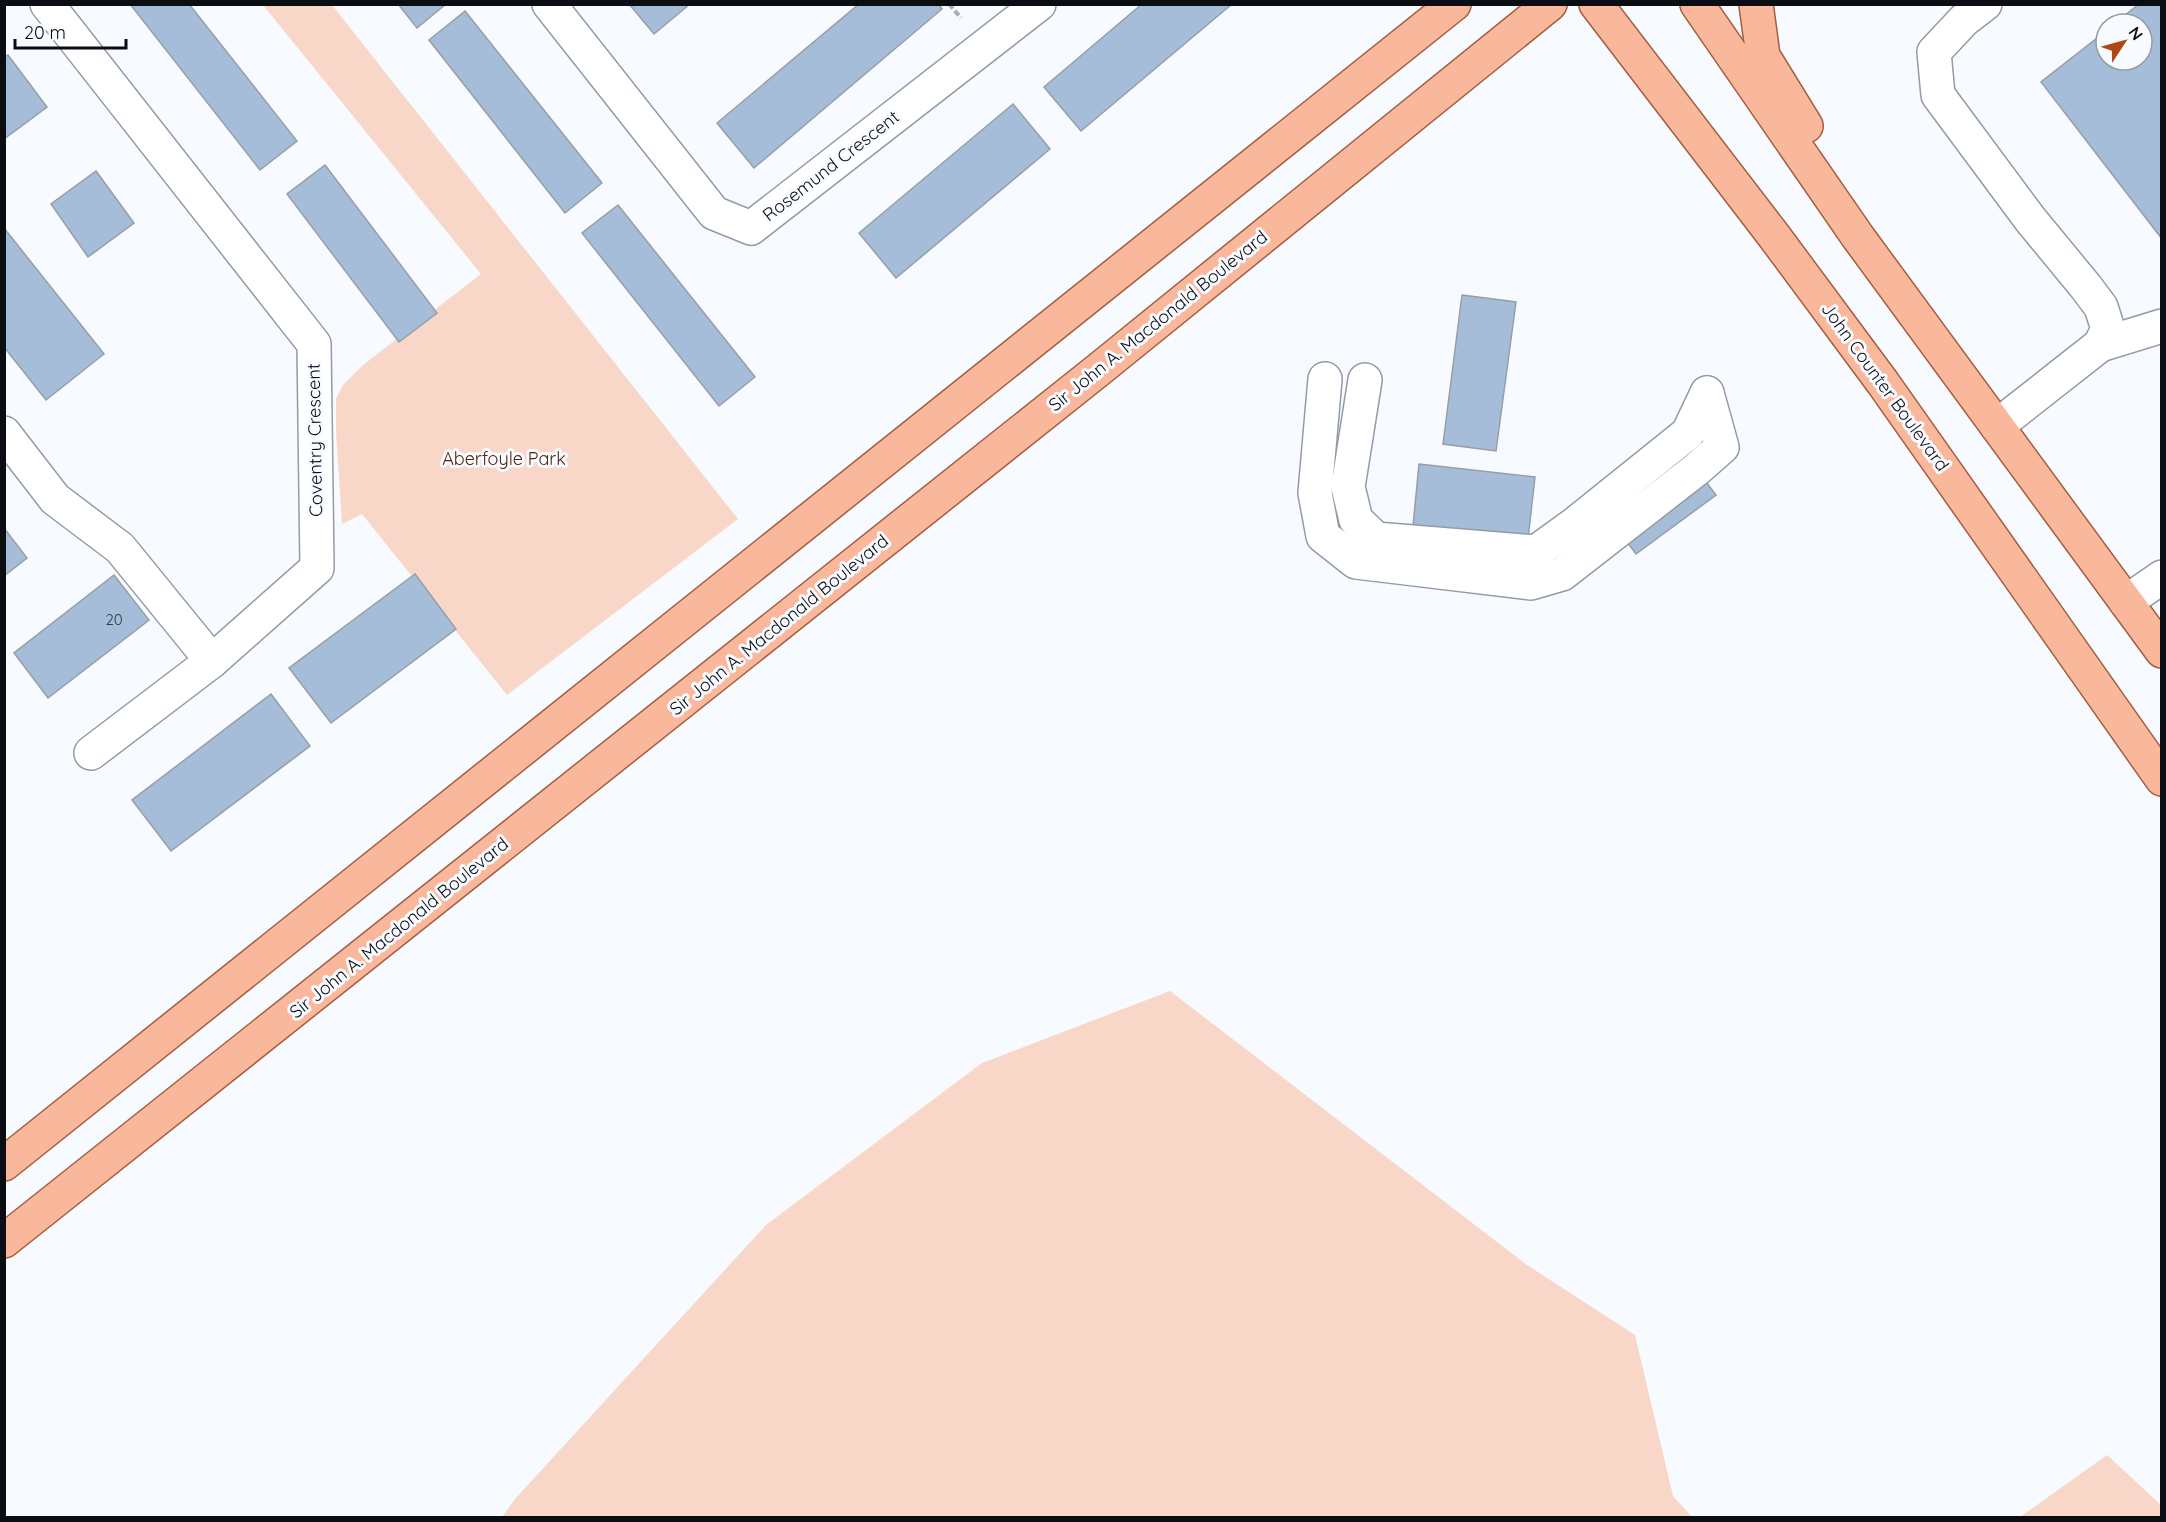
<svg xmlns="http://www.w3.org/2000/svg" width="2166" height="1522" viewBox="0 0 2166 1522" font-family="Quicksand,sans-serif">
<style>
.green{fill:#f8d7c9}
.building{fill:#a6bdd9;stroke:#969ea7;stroke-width:1.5}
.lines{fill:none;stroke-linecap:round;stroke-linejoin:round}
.minor-casing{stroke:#939ba5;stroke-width:36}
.major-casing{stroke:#a35e40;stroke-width:36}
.path{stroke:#aaadb1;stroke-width:4;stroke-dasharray:6 3;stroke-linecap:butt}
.minor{stroke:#fff;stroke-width:33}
.major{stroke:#f9b89b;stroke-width:33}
.labels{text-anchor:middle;stroke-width:6;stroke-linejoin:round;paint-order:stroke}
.number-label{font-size:15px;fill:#313943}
.street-label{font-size:18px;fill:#0a0d11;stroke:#f7fafe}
.park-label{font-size:18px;fill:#53230d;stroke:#f7fafe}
</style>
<rect width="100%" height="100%" fill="#f7fafe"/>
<!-- green -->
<g class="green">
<polygon points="263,5 332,5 738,519 507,695 362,514 342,524 336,431 336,399 343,385 363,365 481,274"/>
<polygon points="1170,991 1527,1265 1635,1335 1673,1496 1692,1517 502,1517 515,1499 766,1225 982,1063"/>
<polygon points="2107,1455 2161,1505 2161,1517 2020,1517"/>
</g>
<!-- building -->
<g class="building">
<polygon points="130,4 189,4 297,141 260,170"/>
<polygon points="398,4 446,4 417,28"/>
<polygon points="629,4 690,4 654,34"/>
<polygon points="859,4 938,4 942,9 754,168 717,123"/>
<polygon points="1142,4 1232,4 1081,131 1044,87"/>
<polygon points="2139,4 2162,4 2162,239 2041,82 2106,31 2106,60 2142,60 2142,24 2114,24"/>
<polygon points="465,11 602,183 565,213 429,40"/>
<polygon points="8,55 47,107 4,139 4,57"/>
<polygon points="1013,104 1050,149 896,278 859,233"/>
<polygon points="325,165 437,313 399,342 287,194"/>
<polygon points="96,171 134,223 88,257 51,204"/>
<polygon points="618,205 755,377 719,406 582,233"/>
<polygon points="4,228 104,354 46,400 4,347"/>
<polygon points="1462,295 1516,302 1496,451 1443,444"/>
<polygon points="1686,455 1716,495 1636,554 1607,515"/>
<polygon points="1419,464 1535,477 1528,539 1413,526"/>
<polygon points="4,528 27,558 4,576"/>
<polygon points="415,574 456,629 331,723 289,668"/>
<polygon points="114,575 149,620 48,698 14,653"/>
<polygon points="271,694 310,746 171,851 132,800"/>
</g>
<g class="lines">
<!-- minor casing -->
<g class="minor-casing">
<g id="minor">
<polyline points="47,4 314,344 317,568 212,661 91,753"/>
<polyline points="549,4 714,213 751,228 1039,4"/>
<polyline points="1985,4 1964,20 1934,52 1938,95 2030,219 2086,287 2101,307 2108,329 2100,345 1997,426"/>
<polyline points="2100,345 2162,326"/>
<polyline points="1325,379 1315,493 1323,536 1356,562 1531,583 1562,574 1697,469 1722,447 1707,393"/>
<polyline points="1365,380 1348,487 1356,520 1376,539 1536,552 1576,523 1688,433 1707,393"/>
<polyline points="4,433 55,499 120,548 212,661"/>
<polyline points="2126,602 2162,577"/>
</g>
</g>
<!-- major casing -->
<g class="major-casing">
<g id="major">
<polyline points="1596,4 1774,236 1883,383 2162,779"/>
<polyline points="1697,4 1858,237 2162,651"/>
<polyline points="1756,4 1763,56 1806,126"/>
<polyline points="4,1164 1454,4"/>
<polyline points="4,1241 1097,371 1550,4"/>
</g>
</g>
<!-- path -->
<polyline class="path" points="949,4 961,18"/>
<!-- minor -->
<use href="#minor" class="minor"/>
<!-- major -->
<use href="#major" class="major"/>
</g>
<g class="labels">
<!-- number labels -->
<g class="number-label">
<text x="114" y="625">20</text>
</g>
<!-- street labels -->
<g class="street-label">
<text transform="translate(831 166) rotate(-38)" y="6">Rosemund Crescent</text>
<text transform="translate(1158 321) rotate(-39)" y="6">Sir John A. Macdonald Boulevard</text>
<text transform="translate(1885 387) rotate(54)" y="6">John Counter Boulevard</text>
<text transform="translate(315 440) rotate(-91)" y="6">Coventry Crescent</text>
<text transform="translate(779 625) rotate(-39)" y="6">Sir John A. Macdonald Boulevard</text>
<text transform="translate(399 928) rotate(-39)" y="6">Sir John A. Macdonald Boulevard</text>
</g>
<!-- park labels -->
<g class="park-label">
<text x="504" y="465">Aberfoyle Park</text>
</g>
</g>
<!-- border -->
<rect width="2166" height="1522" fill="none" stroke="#0a0d11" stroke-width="12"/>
<!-- north arrow -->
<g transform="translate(2124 42) rotate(54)"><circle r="28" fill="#f7fafe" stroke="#989b9f" stroke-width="1.5"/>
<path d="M0-4.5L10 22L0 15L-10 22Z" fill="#ad4915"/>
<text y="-9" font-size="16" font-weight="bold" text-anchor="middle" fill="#0a0d11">N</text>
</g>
<!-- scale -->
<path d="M15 39v9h111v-9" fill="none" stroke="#0a0d11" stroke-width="3"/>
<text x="24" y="39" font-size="18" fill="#0a0d11" stroke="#f7fafe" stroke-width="4.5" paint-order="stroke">20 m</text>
</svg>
